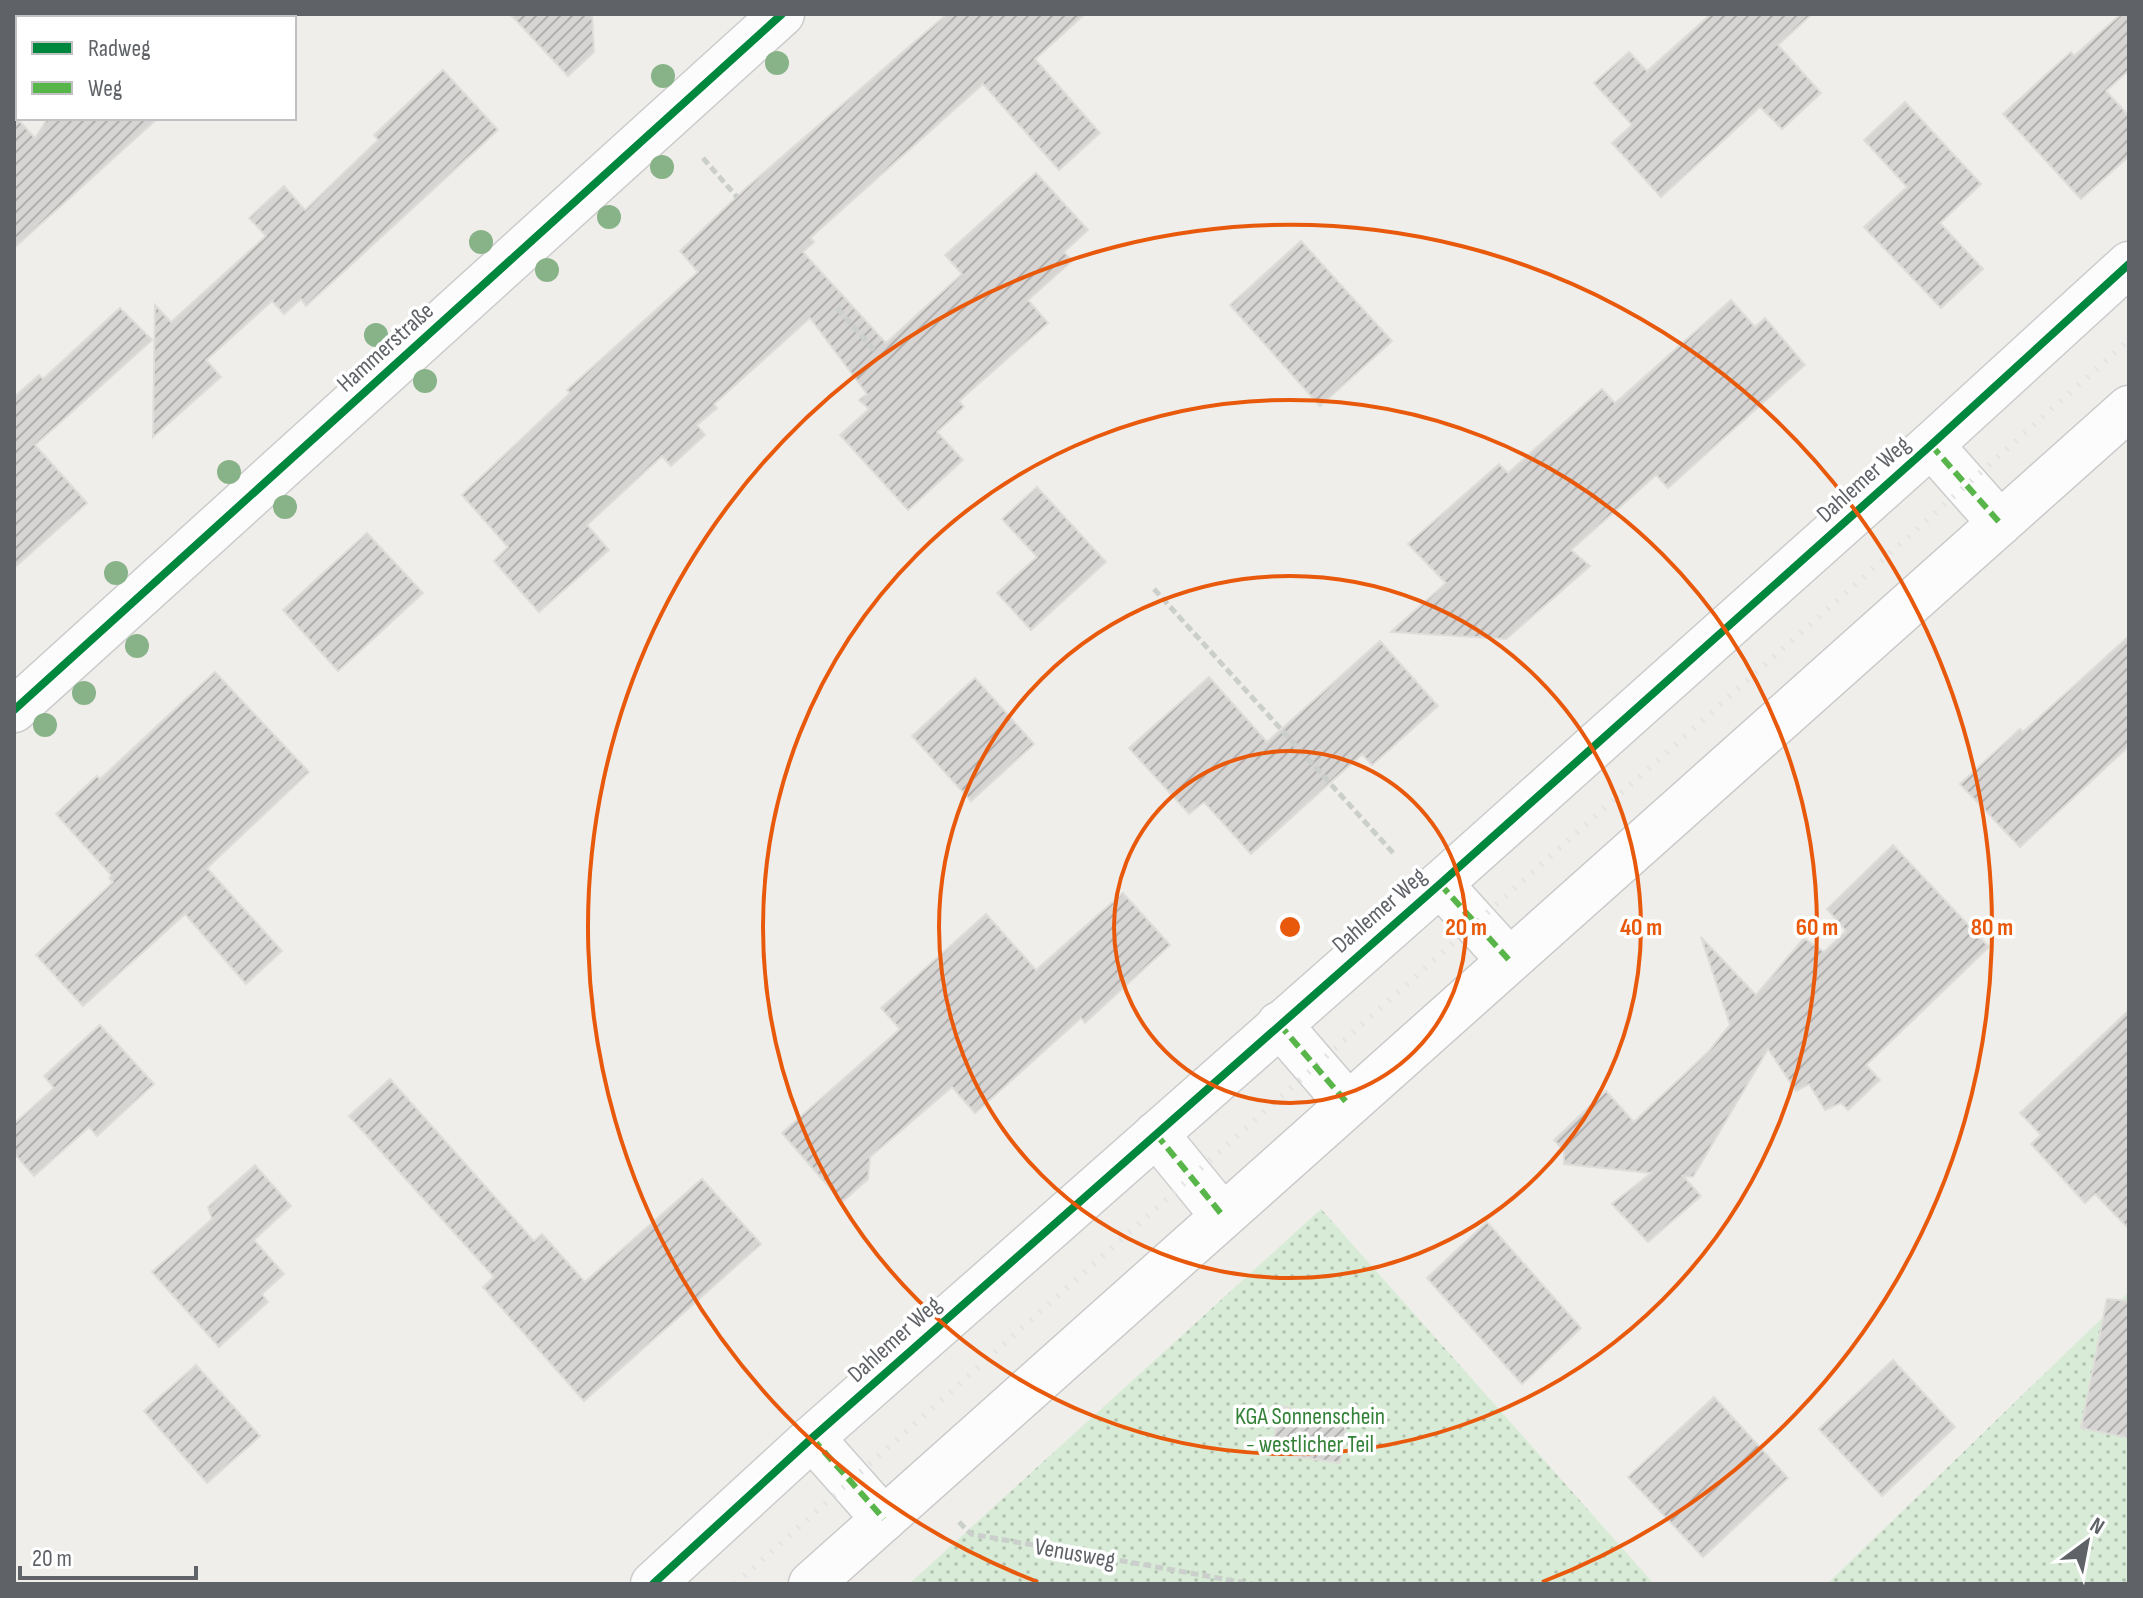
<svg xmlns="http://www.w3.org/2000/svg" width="2143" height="1598" viewBox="0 0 2143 1598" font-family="'Sofia Sans Condensed',sans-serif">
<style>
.grass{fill:url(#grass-dots)}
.building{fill:url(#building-hatch);stroke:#deddd9;stroke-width:2}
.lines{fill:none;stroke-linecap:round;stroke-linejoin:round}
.street-casing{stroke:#cbcccc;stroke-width:47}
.secondary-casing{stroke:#cacacb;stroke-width:47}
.path{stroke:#cacfcc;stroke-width:5;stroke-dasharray:8 4;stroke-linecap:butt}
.street{stroke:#fdfcfc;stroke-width:44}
.secondary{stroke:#fdfcfc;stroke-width:44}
.rail{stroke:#e4e4e4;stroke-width:6;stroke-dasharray:2 10;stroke-linecap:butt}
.quiet{stroke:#58b549;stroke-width:6;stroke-dasharray:12 6;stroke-linecap:butt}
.cycleway-casing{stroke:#fff;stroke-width:13}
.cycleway{stroke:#00873e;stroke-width:8}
.tree{fill:#88b388}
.ring{fill:none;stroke:#e8590c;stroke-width:4}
.labels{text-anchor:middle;stroke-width:7;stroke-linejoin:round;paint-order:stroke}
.street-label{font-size:24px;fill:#5f6368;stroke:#fff}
.park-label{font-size:24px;fill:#348238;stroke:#fff}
.centre{fill:#e8590c;stroke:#fff;stroke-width:4}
.ring-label{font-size:24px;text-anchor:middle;font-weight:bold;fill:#e8590c;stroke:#fff;stroke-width:7;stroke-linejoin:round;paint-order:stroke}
</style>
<defs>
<pattern id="grass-dots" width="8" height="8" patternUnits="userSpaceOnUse" patternTransform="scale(2)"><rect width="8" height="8" fill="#d8ebd6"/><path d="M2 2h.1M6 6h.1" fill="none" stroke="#b2c2b1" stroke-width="1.8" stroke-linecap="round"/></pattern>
<pattern id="building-hatch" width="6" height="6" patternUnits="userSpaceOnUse" patternTransform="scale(2)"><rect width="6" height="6" fill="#d6d5d3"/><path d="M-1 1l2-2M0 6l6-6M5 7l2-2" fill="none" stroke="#b1b0af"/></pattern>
</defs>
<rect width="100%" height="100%" fill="#efeeea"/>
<!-- grass -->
<g class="grass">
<polygon points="1321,1209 1654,1584 909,1584"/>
<polygon points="2129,1292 2129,1584 1827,1584"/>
</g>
<!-- building -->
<g class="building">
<polygon points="510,14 592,14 594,52 568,76"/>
<polygon points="947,14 1085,14 1035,59 1100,133 1059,170 983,84 810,238 814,242 803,252 886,343 962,274 945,255 1036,173 1088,230 1064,252 1072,261 1028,300 1048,323 959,401 964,407 937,432 963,460 908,510 840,435 869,409 859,400 867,394 810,318 714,404 717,408 697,425 705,435 671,466 662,456 587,525 609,550 539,612 494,561 508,547 462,495 570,393 567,390 698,272 680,251 746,188"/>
<polygon points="1711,14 1812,14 1778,45 1821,93 1782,129 1760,107 1661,197 1612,143 1632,125 1594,83 1629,52 1647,71"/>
<polygon points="2121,14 2129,14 2129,70 2106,91 2129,116 2129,156 2081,199 2003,114 2071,52 2074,56"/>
<polygon points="443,70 498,130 306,306 301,299 284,314 272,301 206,360 221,377 153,437 155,305 171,322 266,236 249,218 284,186 305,210 378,140 374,135"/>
<polygon points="1905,102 1981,184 1940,223 1983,269 1941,308 1864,227 1907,187 1864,140"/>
<polygon points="14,115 35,138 48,118 158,118 14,248"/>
<polygon points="1301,241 1392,341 1320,406 1230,305"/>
<polygon points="1731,300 1755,327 1765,318 1805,365 1668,488 1656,475 1571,550 1590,566 1506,639 1391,632 1446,583 1408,544 1499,464 1508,473 1602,389 1615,403"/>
<polygon points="120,308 152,340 35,445 87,503 14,568 14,397 39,375 43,379"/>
<polygon points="1037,487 1106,562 1031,630 997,593 1037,557 1002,519"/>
<polygon points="367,533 423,593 338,671 283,610"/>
<polygon points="2129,636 2129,746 2020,847 1960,784 2020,729 2023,732"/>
<polygon points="1380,641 1438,706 1372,765 1362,754 1251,854 1204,802 1189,814 1129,748 1209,677 1267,742"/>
<polygon points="215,672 309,772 207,868 282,951 246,984 185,914 83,1006 36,955 113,882 109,878 112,876 56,814 97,776 100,779"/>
<polygon points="975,678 1034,744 971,801 912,736"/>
<polygon points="1893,845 1989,947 1866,1065 1880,1080 1848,1110 1841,1103 1825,1110 1809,1084 1796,1091 1768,1049 1693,1177 1683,1176 1701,1196 1648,1242 1612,1204 1651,1173 1564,1164 1564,1151 1554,1140 1606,1091 1634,1122 1709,1051 1730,1025 1701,937 1756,995 1804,938 1824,952 1846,931 1827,909"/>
<polygon points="1123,893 1170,945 1085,1023 1081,1018 975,1113 952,1087 870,1157 868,1179 842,1202 782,1133 900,1029 881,1008 986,914 1036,970"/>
<polygon points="2129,1010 2129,1229 2095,1194 2085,1203 2031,1144 2041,1135 2020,1113"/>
<polygon points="100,1025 154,1084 97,1136 89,1127 34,1176 14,1153 14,1124 54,1088 44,1076"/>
<polygon points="390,1079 534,1241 542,1234 585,1282 702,1179 761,1244 584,1401 483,1287 494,1277 349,1116"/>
<polygon points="255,1165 291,1206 254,1240 284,1274 262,1294 268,1302 219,1347 152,1272 212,1219 208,1207"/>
<polygon points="1487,1222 1581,1328 1522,1384 1427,1278"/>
<polygon points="2107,1299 2129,1301 2129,1438 2081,1428"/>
<polygon points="1893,1360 1955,1427 1882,1496 1819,1429"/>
<polygon points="196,1365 260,1436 207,1483 144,1411"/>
<polygon points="1714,1397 1788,1478 1703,1557 1628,1477"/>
<polygon points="1279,1406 1345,1419 1345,1439 1340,1463 1272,1453"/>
</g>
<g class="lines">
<!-- street casing -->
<g class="street-casing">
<g id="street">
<polyline points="1931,445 2000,523"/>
<polyline points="14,710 782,14"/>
<polyline points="1440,884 1509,960"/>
<polyline points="1279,1024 1348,1104"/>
<polyline points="1156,1134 1223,1216"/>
<polyline points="812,1438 884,1519"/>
<polyline points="653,1584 812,1438 1440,884 1931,445 2129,264"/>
</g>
</g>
<!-- secondary casing -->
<g class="secondary-casing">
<polyline id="secondary" points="811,1584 2129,408"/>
</g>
<!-- path -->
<g class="path">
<polyline points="703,158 737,197"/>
<polyline points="837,308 874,350"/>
<polyline points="1154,589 1395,855"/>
<polyline points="959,1522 971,1534 1252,1584"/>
</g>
<!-- street -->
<use href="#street" class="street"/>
<!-- secondary -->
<use href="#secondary" class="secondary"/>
<!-- rail -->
<polyline class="rail" points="735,1584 2129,340"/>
<!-- quiet -->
<g class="quiet">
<polyline points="1931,445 2000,523"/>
<polyline points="1440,884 1509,960"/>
<polyline points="1279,1024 1348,1104"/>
<polyline points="1156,1134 1223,1216"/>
<polyline points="812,1438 884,1519"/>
</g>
<!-- cycleway casing -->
<g class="cycleway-casing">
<g id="cycleway">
<polyline points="14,710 782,14"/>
<polyline points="653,1584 812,1438 1440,884 1931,445 2129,264"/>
</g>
</g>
<!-- cycleway -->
<use href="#cycleway" class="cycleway"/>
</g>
<!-- trees -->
<g class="tree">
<circle cx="777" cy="63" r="12"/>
<circle cx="663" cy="76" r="12"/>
<circle cx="662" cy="167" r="12"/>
<circle cx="609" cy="217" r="12"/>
<circle cx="481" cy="242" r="12"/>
<circle cx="547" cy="270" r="12"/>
<circle cx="376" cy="335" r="12"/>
<circle cx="425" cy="381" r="12"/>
<circle cx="229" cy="472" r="12"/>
<circle cx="285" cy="507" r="12"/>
<circle cx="116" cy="573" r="12"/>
<circle cx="137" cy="646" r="12"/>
<circle cx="84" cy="693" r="12"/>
<circle cx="45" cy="725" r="12"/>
</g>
<!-- distance rings -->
<g class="ring">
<circle cx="1290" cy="927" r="176"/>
<circle cx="1290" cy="927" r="351"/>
<circle cx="1290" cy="927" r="527"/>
<path d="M1038 1582A702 702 0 1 1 1542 1582"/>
</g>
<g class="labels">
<!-- street labels -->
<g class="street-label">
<text transform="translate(385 347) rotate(-42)" y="8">Hammerstraße</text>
<text transform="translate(1863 479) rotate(-42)" y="8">Dahlemer Weg</text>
<text transform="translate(1379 910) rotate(-41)" y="8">Dahlemer Weg</text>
<text transform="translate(894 1339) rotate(-42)" y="8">Dahlemer Weg</text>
<text transform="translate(1075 1553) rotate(10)" y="8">Venusweg</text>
</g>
<!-- park labels -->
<g class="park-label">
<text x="1310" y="1424">KGA Sonnenschein<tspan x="1310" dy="28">- westlicher Teil</tspan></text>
</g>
</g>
<circle cx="1290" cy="927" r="12" class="centre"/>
<g class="ring-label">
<text x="1466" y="935">20 m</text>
<text x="1641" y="935">40 m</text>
<text x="1817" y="935">60 m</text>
<text x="1992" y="935">80 m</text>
</g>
<!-- border -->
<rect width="2143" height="1598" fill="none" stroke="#5f6368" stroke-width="32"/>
<!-- legend -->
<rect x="16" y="16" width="280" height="104" fill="#ffffff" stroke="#bfc1c3" stroke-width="2"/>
<rect x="32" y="42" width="40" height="12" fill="#00873e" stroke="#bfc1c3" stroke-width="2"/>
<text x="88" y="56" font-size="24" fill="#5f6368">Radweg</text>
<rect x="32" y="82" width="40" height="12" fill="#58b549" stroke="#bfc1c3" stroke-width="2"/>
<text x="88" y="96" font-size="24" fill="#5f6368">Weg</text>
<!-- north arrow -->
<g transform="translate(2087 1542) rotate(32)" stroke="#ffffff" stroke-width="6" paint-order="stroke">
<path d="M0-6L14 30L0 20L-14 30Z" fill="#5f6368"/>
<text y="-12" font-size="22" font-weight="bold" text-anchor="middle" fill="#5f6368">N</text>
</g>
<!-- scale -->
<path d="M20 1566v12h176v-12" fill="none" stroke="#5f6368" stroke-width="4"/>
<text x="32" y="1566" font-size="24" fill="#5f6368" stroke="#ffffff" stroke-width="6" paint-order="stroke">20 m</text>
</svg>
